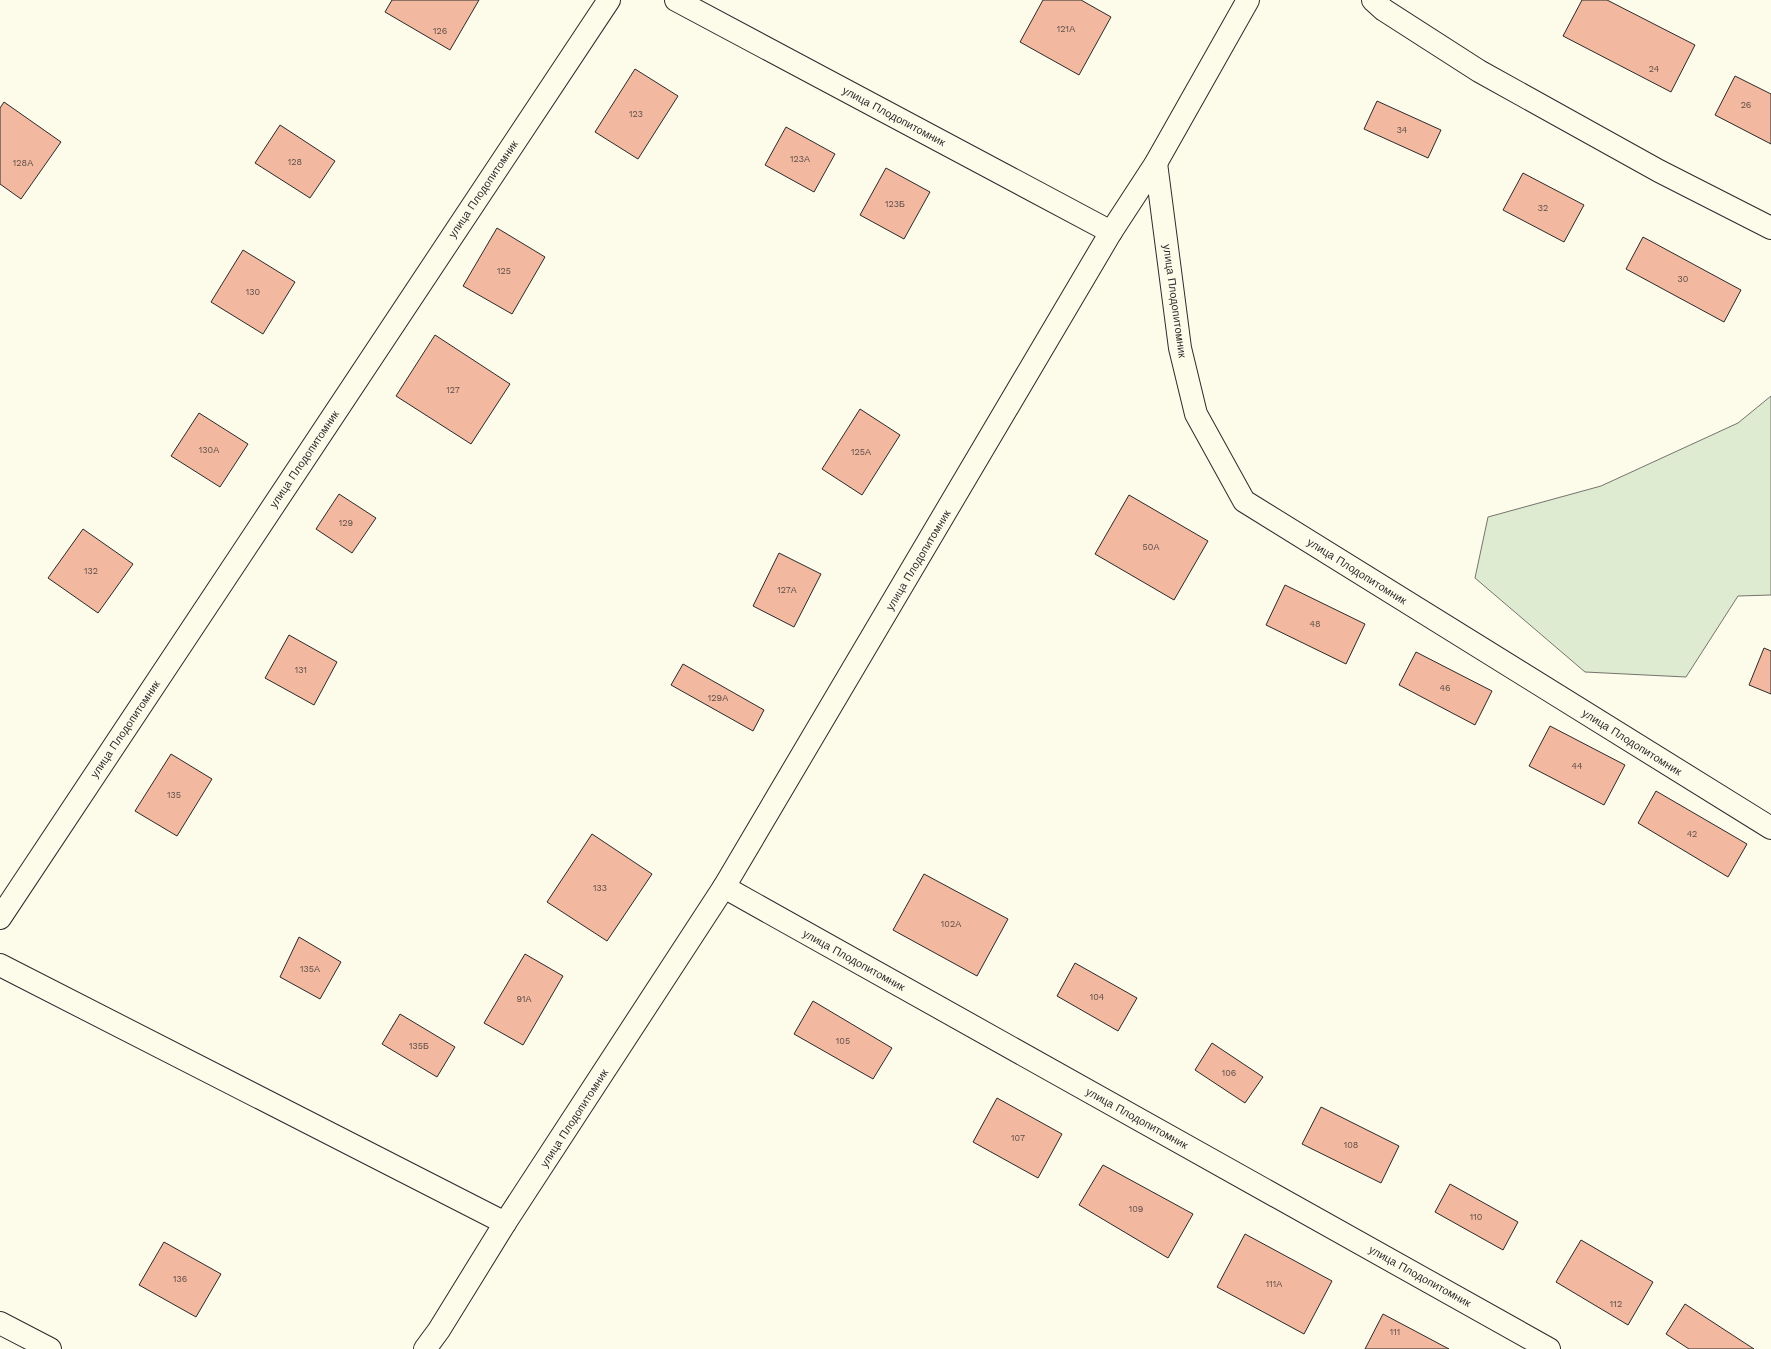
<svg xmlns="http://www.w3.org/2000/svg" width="1771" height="1349" viewBox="0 0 1771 1349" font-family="'Work Sans',sans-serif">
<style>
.green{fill:#deebd1;stroke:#74746e}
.building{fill:#f2b8a0;stroke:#2b2b2b}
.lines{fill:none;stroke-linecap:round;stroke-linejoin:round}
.street-casing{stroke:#2b2b2b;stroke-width:24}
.street{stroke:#fdfbea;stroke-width:22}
.labels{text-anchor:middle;stroke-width:3;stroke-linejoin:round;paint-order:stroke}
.number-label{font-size:9px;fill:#5d4e48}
.street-label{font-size:11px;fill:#2b2b2b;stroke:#fdfbea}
</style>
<rect width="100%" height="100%" fill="#fdfbea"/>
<!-- green -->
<polygon class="green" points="1771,396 1771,595 1738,596 1686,677 1585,672 1475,578 1488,517 1601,486 1738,423"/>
<!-- building -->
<g class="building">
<polygon points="392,0 479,0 450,50 385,12"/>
<polygon points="1043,0 1081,0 1111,17 1079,75 1020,42"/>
<polygon points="1582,0 1607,0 1695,45 1671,92 1563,36"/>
<polygon points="635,69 678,96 638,159 595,132"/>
<polygon points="1735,76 1771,94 1771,144 1715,115"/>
<polygon points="1377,101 1441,130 1428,158 1364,129"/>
<polygon points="4,102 61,142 21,199 0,184 0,108"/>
<polygon points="280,125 335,161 310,198 255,163"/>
<polygon points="786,127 835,154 814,192 765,165"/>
<polygon points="886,168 930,192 904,239 860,215"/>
<polygon points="1523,173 1584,205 1564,242 1503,210"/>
<polygon points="497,228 545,257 512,314 463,286"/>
<polygon points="1643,237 1741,290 1724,322 1626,269"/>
<polygon points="243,250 295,282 263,334 211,302"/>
<polygon points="435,335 510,384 471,444 396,396"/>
<polygon points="860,409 900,435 862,495 822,469"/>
<polygon points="199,413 248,444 220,487 171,456"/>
<polygon points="339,494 376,518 352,553 316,529"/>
<polygon points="1129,495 1208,541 1174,600 1095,554"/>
<polygon points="83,529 133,564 98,613 48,578"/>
<polygon points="779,553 821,574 794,627 753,606"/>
<polygon points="1285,585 1365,624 1346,664 1266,625"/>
<polygon points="289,635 337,662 314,705 265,678"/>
<polygon points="1764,648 1771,651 1771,694 1749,685"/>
<polygon points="1416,652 1492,691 1475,725 1399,685"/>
<polygon points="683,664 764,710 753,731 671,685"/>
<polygon points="1550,726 1625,765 1604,805 1529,766"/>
<polygon points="171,754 212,779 177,836 135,811"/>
<polygon points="1656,791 1747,844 1728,877 1638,823"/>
<polygon points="592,834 652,874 607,941 547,902"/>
<polygon points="924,874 1008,919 977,976 893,930"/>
<polygon points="299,937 341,962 320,999 280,977"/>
<polygon points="525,954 563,976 523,1045 484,1023"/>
<polygon points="1075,963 1137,998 1118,1031 1057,996"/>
<polygon points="813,1001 892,1048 873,1079 794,1034"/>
<polygon points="400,1014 455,1047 437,1077 382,1044"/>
<polygon points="1212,1043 1263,1077 1245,1103 1195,1070"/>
<polygon points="997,1098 1062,1134 1038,1178 973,1142"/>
<polygon points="1321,1107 1399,1146 1381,1183 1302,1144"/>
<polygon points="1103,1165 1193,1214 1168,1258 1079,1205"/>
<polygon points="1450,1184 1518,1222 1503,1250 1435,1212"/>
<polygon points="1245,1234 1332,1281 1304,1334 1217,1287"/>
<polygon points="1581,1240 1653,1282 1628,1325 1556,1282"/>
<polygon points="164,1242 221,1274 196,1317 139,1285"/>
<polygon points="1685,1304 1754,1349 1689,1349 1666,1334"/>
<polygon points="1383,1314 1449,1349 1365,1349"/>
</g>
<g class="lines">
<!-- street casing -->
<g class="street-casing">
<g id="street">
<polyline points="676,0 1111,232"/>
<polyline points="1373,0 1384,10 1479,71 1659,171 1771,228"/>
<polyline points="1156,163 1180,348 1196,414 1244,501 1771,828"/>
<polyline points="724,887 1549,1349"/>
<polyline points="0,918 609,0"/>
<polyline points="0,965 505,1223"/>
<polyline points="0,1323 50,1349"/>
<polyline points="425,1349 439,1330 505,1223 724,887 1111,232 1156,163 1248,0"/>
</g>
</g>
<!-- street -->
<use href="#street" class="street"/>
</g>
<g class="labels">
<!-- number labels -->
<g class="number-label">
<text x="1066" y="32">121А</text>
<text x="440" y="34">126</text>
<text x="1654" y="72">24</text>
<text x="1746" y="108">26</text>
<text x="636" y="117">123</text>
<text x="1402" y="133">34</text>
<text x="800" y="162">123А</text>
<text x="295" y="165">128</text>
<text x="23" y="166">128А</text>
<text x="895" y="207">123Б</text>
<text x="1543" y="211">32</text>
<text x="504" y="274">125</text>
<text x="1683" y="282">30</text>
<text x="253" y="295">130</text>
<text x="453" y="393">127</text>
<text x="209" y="453">130А</text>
<text x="861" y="455">125А</text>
<text x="346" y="526">129</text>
<text x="1151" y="550">50А</text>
<text x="91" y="574">132</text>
<text x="787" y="593">127А</text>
<text x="1315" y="627">48</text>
<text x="301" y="673">131</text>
<text x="1445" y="691">46</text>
<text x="718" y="701">129А</text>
<text x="1577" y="769">44</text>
<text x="174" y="798">135</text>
<text x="1692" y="837">42</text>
<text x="600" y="891">133</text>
<text x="951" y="927">102А</text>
<text x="310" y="972">135А</text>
<text x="1097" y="1000">104</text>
<text x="524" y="1002">91А</text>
<text x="843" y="1044">105</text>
<text x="419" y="1049">135Б</text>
<text x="1229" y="1076">106</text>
<text x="1018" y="1141">107</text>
<text x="1351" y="1148">108</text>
<text x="1136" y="1212">109</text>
<text x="1476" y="1220">110</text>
<text x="180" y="1282">136</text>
<text x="1274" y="1287">111А</text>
<text x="1616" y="1307">112</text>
<text x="1395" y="1335">111</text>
</g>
<!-- street labels -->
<g class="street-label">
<text transform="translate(894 116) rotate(28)" y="4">улица Плодопитомник</text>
<text transform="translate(483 189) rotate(-56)" y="4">улица Плодопитомник</text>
<text transform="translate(1175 301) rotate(82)" y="4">улица Плодопитомник</text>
<text transform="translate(304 459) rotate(-56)" y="4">улица Плодопитомник</text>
<text transform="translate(918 560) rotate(-59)" y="4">улица Плодопитомник</text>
<text transform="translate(1357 571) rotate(32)" y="4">улица Плодопитомник</text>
<text transform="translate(125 729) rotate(-56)" y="4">улица Плодопитомник</text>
<text transform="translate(1632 742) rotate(32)" y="4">улица Плодопитомник</text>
<text transform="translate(854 960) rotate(29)" y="4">улица Плодопитомник</text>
<text transform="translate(574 1118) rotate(-57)" y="4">улица Плодопитомник</text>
<text transform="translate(1137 1118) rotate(29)" y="4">улица Плодопитомник</text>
<text transform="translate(1420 1276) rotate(29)" y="4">улица Плодопитомник</text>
</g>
</g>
</svg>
